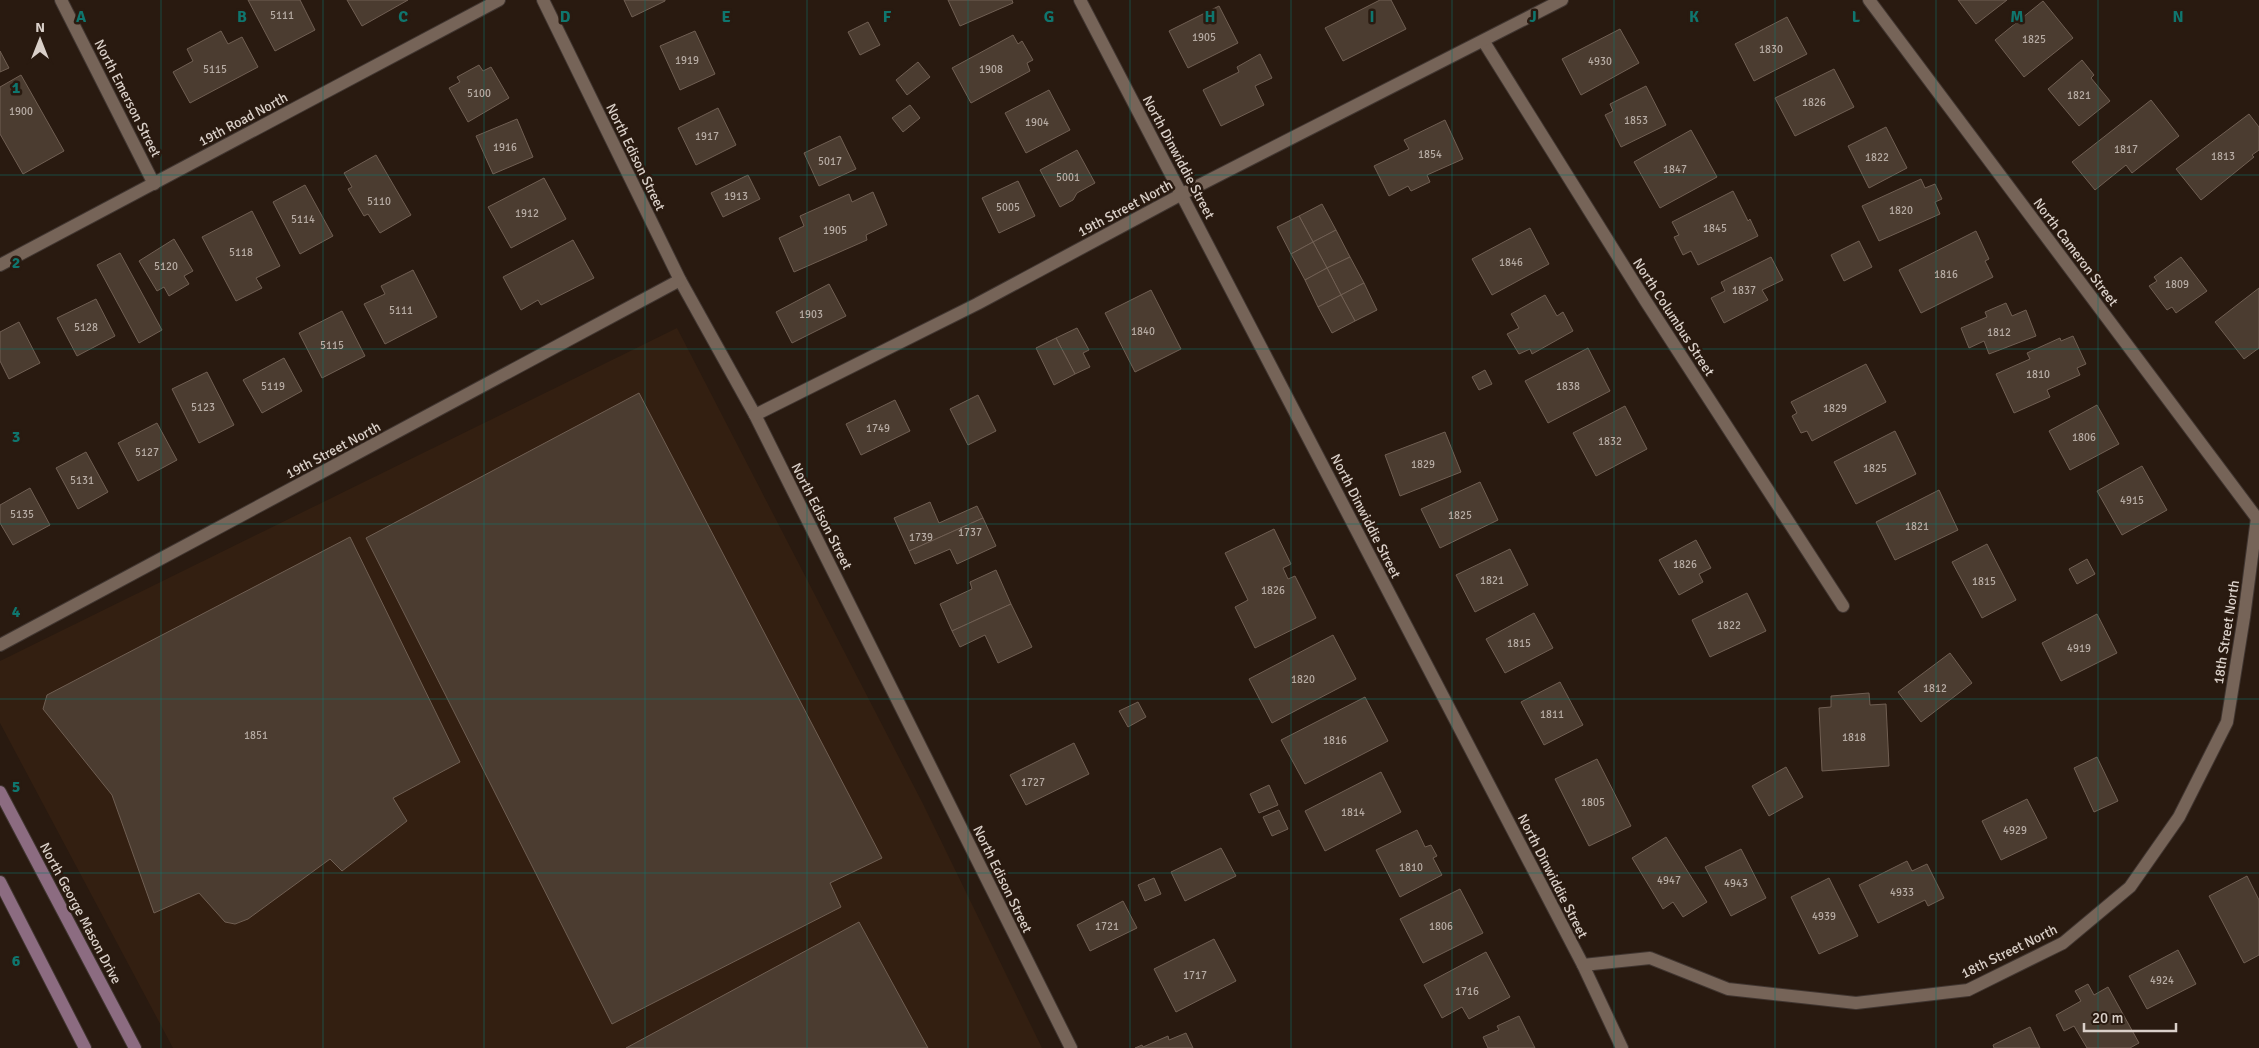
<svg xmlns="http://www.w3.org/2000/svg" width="2259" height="1048" viewBox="0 0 2259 1048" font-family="Signika,sans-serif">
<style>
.built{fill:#331f11}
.building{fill:#4b3c30;stroke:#705f53}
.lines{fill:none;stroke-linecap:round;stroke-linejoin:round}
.street-casing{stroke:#413631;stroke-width:14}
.secondary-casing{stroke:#413631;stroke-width:14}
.street{stroke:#766458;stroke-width:12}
.secondary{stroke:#8c6c81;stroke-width:12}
.grid{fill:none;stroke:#0f766e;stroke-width:1;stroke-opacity:0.55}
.labels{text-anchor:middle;stroke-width:5;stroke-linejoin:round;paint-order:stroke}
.number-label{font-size:11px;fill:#b6aba3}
.street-label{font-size:14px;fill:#dad0c9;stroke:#291a10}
.grid-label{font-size:16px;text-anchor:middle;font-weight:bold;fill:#0f766e;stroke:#291a10;stroke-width:5;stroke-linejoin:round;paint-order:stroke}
</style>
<rect width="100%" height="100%" fill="#291a10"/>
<!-- built -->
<polygon class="built" points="677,328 923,804 1042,1048 173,1048 0,723 0,661"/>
<!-- building -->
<g class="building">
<polygon points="248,0 300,0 315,30 275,51"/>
<polygon points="347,0 408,0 362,26"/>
<polygon points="624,0 665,0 665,1 632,17"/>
<polygon points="948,0 1012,0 1013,3 960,26"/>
<polygon points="1380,0 1391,0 1406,29 1343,61 1325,28"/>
<polygon points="1958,0 2007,0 1976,24"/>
<polygon points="2043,1 2073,38 2024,77 1995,40"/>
<polygon points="1219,6 1238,43 1188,68 1169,31"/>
<polygon points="1787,17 1807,54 1754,81 1735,44"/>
<polygon points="868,22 880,45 860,55 848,32"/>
<polygon points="1620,29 1639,63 1581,95 1562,59"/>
<polygon points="221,31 228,44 242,37 258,67 190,103 173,72 193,61 187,49"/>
<polygon points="695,31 715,74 680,90 660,46"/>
<polygon points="1013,35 1018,44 1022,41 1033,60 1027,63 1030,71 971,103 952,68"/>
<polygon points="0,51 9,68 0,72"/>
<polygon points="1260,54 1272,78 1255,86 1264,105 1221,126 1203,90 1239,72 1237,67"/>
<polygon points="2082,60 2094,75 2091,78 2110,101 2079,126 2048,89"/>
<polygon points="918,62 930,77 907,95 896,80"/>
<polygon points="479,65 483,71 491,67 509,98 468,122 449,88 460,82 457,77"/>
<polygon points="1834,69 1854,107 1795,136 1775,98"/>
<polygon points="21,75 64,151 23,174 0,134 0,87"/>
<polygon points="1646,86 1666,125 1621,147 1605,115 1613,111 1610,104"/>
<polygon points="1049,90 1070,130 1026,153 1005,113"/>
<polygon points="2151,100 2179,136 2132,173 2126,165 2095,190 2072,162"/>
<polygon points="910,105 920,118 903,132 892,118"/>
<polygon points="718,108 736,145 696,165 678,128"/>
<polygon points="2249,114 2259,127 2259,150 2252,155 2254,157 2201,200 2176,169"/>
<polygon points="517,119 533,157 493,174 476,136"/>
<polygon points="1445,120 1463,159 1427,175 1430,182 1411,191 1408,186 1389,196 1374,166 1409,149 1404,140"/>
<polygon points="1886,127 1907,168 1869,188 1848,146"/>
<polygon points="1691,130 1717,177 1660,208 1634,162"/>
<polygon points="840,136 856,169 819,186 804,153"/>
<polygon points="1077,150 1095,183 1077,193 1073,200 1060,207 1040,170"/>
<polygon points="376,155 411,215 380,233 368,214 364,216 348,189 352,187 344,173"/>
<polygon points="748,175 760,199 723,217 711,193"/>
<polygon points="544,178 566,219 511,248 488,207"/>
<polygon points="1921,179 1925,188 1935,184 1942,199 1935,202 1940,214 1879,241 1862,206"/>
<polygon points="1018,181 1035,216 999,233 982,198"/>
<polygon points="305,185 333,236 300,254 273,202"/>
<polygon points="1733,191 1748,221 1750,219 1758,236 1698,265 1691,251 1683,255 1674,237 1679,235 1672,222"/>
<polygon points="873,192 887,225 866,235 867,240 794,272 779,238 804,226 800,216 849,194 852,202"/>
<polygon points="1322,204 1336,230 1313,242 1299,216"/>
<polygon points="252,211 280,266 256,278 262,288 236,301 202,237"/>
<polygon points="1299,216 1313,242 1291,254 1277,227"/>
<polygon points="1530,228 1549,264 1492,295 1472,259"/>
<polygon points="1336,230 1350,257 1327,268 1313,242"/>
<polygon points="1976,231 1989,259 1985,261 1993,277 1921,313 1899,270"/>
<polygon points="174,239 193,271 184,276 189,284 169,296 164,287 157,291 139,261"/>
<polygon points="573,240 594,278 541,305 538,300 521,310 503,277"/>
<polygon points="1859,241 1872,267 1844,281 1831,255"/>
<polygon points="1313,242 1327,268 1305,280 1291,254"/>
<polygon points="120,253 162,330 139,343 97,265"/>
<polygon points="1350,257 1364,283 1341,295 1327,268"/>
<polygon points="1771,257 1783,280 1762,290 1768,300 1724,323 1711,298 1725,291 1721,282"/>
<polygon points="2181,257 2207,291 2176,313 2172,307 2167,310 2149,286 2157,281 2154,277"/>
<polygon points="1327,268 1341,295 1318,307 1305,280"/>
<polygon points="413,270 437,317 385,344 364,304 385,294 381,286"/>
<polygon points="1364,283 1377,310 1355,321 1341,295"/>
<polygon points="829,284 846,316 792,343 776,312"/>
<polygon points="2259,288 2259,348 2244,359 2215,322"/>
<polygon points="1151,290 1181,349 1135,372 1105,313"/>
<polygon points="1341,295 1355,321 1332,333 1318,307"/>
<polygon points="1545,295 1557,316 1563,312 1573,331 1532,354 1530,349 1519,354 1507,334 1519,328 1511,314"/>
<polygon points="96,299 115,336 77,356 57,318"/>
<polygon points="2006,303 2012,316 2026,310 2036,336 1989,354 1984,341 1969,348 1961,328 1987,317 1985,312"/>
<polygon points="342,311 365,356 322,378 299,333"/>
<polygon points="19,322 40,363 9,379 0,361 0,332"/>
<polygon points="1077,328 1089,350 1083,353 1090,367 1075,374 1056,338"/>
<polygon points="2073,336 2086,364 2077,368 2080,375 2047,390 2050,397 2014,413 1996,374 2030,359 2027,353 2060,338 2061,341"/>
<polygon points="1056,338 1075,374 1054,385 1036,348"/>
<polygon points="1588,348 1610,391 1548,423 1525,381"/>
<polygon points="284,358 302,391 262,413 243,380"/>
<polygon points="1866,364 1886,402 1812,441 1807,431 1801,433 1792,416 1797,413 1791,402"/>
<polygon points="1485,370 1492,384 1479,390 1472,377"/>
<polygon points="207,372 234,425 199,443 172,389"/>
<polygon points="639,393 882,858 830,883 841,907 612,1024 366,538"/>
<polygon points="978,395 996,431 968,445 950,409"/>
<polygon points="895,400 910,431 861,455 846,424"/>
<polygon points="2097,405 2119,444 2070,470 2049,431"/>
<polygon points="1625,406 1647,449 1596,476 1573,433"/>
<polygon points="157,423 177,460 138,481 118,443"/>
<polygon points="1895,431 1916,474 1856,504 1834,462"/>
<polygon points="1445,432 1461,472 1400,496 1385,455"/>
<polygon points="86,452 108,492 78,509 56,468"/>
<polygon points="2142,466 2167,510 2122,535 2097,491"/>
<polygon points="1480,482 1498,520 1440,548 1421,509"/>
<polygon points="30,488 50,525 13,545 0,523 0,505"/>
<polygon points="1939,490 1958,530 1895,560 1876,522"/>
<polygon points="930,502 939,523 977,506 983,518 909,551 894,518"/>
<polygon points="983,518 996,546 957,564 950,549 915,564 909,551"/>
<polygon points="1274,529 1291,564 1283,568 1288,579 1295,576 1316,618 1255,648 1235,607 1248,600 1225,553"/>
<polygon points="350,537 460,762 393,798 407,821 342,871 330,859 248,919 235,924 225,922 199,893 154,913 112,795 43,709 47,695"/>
<polygon points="1696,540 1711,568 1699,574 1703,582 1679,595 1659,560"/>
<polygon points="1987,544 2016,600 1982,618 1952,562"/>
<polygon points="1510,549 1528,585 1475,612 1456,575"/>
<polygon points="2087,559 2095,574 2077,584 2069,569"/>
<polygon points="996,570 1011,604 952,631 940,604 972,589 970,582"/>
<polygon points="1747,593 1766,631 1710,657 1692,620"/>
<polygon points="1011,604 1032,647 998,663 985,635 960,647 952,631"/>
<polygon points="1534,613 1553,648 1505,673 1486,639"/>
<polygon points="2097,614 2117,653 2061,681 2042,643"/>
<polygon points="1333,635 1356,679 1272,723 1249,679"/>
<polygon points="1950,653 1972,683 1921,722 1898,692"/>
<polygon points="1560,682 1583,725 1544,745 1521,702"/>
<polygon points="1869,693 1870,705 1886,704 1889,766 1822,771 1819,708 1831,707 1831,696"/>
<polygon points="1365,697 1388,741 1305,784 1281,740"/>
<polygon points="1138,702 1146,717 1128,727 1119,711"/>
<polygon points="1074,743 1089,774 1026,805 1010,775"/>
<polygon points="2097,757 2118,801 2094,812 2074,768"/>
<polygon points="1597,759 1631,826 1589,846 1555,779"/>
<polygon points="1786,767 1803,797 1769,816 1752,786"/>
<polygon points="1381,772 1401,812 1325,851 1305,811"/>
<polygon points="1269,785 1278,805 1259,813 1250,794"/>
<polygon points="2027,799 2047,838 2001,860 1982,821"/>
<polygon points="1279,810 1288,829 1272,836 1263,817"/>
<polygon points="1417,830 1425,847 1431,845 1437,856 1433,858 1442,875 1400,897 1376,850"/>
<polygon points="1666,837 1707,902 1683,917 1673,902 1663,909 1632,858"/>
<polygon points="1221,848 1236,876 1185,901 1171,872"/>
<polygon points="1741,849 1766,898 1731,916 1705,867"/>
<polygon points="1907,861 1912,871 1927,864 1944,898 1928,906 1925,900 1878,923 1859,885"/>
<polygon points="2247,876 2259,900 2259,955 2244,963 2209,896"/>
<polygon points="1154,878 1161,894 1145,901 1138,885"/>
<polygon points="1829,878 1858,936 1819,954 1791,897"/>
<polygon points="1460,889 1483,933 1423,963 1400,919"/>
<polygon points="1123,901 1137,928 1090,951 1077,925"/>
<polygon points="859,922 928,1048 626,1048"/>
<polygon points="1214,939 1236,981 1176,1012 1154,969"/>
<polygon points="2178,950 2196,984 2147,1009 2129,976"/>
<polygon points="1486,952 1510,997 1469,1019 1462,1007 1442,1018 1424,985"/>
<polygon points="2088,984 2094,995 2108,987 2139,1043 2130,1048 2087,1048 2074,1026 2064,1031 2056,1015 2081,1001 2075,991"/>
<polygon points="1519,1016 1535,1048 1488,1048 1483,1037 1499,1030 1497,1026"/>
<polygon points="2030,1027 2040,1048 1994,1048 1993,1045"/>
<polygon points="1186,1033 1193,1048 1135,1048 1142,1045 1143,1047 1168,1036 1169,1040"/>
</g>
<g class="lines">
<!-- street casing -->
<g class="street-casing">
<g id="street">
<polyline points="61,0 154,184"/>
<polyline points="543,0 680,280 755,415 1071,1048"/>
<polyline points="1080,0 1583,965 1622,1048"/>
<polyline points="1869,0 2259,521"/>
<polyline points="1484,42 1645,300 1843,606"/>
<polyline points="0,265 499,0"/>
<polyline points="755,415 977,304 1182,194 1562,0"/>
<polyline points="0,645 680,280"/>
<polyline points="1583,965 1650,958 1728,989 1856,1003 1968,990 2063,943 2130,887 2179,817 2227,722 2244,617 2257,518"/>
</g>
</g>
<!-- secondary casing -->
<g class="secondary-casing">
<g id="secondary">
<polyline points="0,792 135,1048"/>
<polyline points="0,882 85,1048"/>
</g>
</g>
<!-- street -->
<use href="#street" class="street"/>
<!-- secondary -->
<use href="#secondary" class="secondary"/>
</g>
<!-- grid -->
<path class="grid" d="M161 0V1048M323 0V1048M484 0V1048M645 0V1048M807 0V1048M968 0V1048M1130 0V1048M1291 0V1048M1452 0V1048M1614 0V1048M1775 0V1048M1936 0V1048M2098 0V1048M0 175H2259M0 349H2259M0 524H2259M0 699H2259M0 873H2259"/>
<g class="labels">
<!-- number labels -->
<g class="number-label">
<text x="282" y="19">5111</text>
<text x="1204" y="41">1905</text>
<text x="2034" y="43">1825</text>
<text x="1771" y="53">1830</text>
<text x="687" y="64">1919</text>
<text x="1600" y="65">4930</text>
<text x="215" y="73">5115</text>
<text x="991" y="73">1908</text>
<text x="479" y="97">5100</text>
<text x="2079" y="99">1821</text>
<text x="1814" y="106">1826</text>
<text x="21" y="115">1900</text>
<text x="1636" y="124">1853</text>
<text x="1037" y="126">1904</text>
<text x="707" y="140">1917</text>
<text x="505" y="151">1916</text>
<text x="2126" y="153">1817</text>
<text x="1430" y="158">1854</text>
<text x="2223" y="160">1813</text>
<text x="1877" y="161">1822</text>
<text x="830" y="165">5017</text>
<text x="1675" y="173">1847</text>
<text x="1068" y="181">5001</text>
<text x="736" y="200">1913</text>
<text x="379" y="205">5110</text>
<text x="1008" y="211">5005</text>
<text x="1901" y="214">1820</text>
<text x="527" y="217">1912</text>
<text x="303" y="223">5114</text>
<text x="1715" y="232">1845</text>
<text x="835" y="234">1905</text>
<text x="241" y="256">5118</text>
<text x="1511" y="266">1846</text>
<text x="166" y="270">5120</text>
<text x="1946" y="278">1816</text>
<text x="2177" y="288">1809</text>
<text x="1744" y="294">1837</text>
<text x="401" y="314">5111</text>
<text x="811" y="318">1903</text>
<text x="86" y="331">5128</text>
<text x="1143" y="335">1840</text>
<text x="1999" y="336">1812</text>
<text x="332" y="349">5115</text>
<text x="2038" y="378">1810</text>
<text x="273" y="390">5119</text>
<text x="1568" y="390">1838</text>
<text x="203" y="411">5123</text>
<text x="1835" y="412">1829</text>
<text x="878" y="432">1749</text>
<text x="2084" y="441">1806</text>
<text x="1610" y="445">1832</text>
<text x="147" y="456">5127</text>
<text x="1423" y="468">1829</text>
<text x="1875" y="472">1825</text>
<text x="82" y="484">5131</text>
<text x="2132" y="504">4915</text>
<text x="22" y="518">5135</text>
<text x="1460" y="519">1825</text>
<text x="1917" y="530">1821</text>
<text x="970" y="536">1737</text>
<text x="921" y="541">1739</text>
<text x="1685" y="568">1826</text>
<text x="1492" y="584">1821</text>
<text x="1984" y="585">1815</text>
<text x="1273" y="594">1826</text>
<text x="1729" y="629">1822</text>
<text x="1519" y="647">1815</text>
<text x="2079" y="652">4919</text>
<text x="1303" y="683">1820</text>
<text x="1935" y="692">1812</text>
<text x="1552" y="718">1811</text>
<text x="256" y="739">1851</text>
<text x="1854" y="741">1818</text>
<text x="1335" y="744">1816</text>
<text x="1033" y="786">1727</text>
<text x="1593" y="806">1805</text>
<text x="1353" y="816">1814</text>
<text x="2015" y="834">4929</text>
<text x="1411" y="871">1810</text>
<text x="1669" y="884">4947</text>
<text x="1736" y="887">4943</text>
<text x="1902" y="896">4933</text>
<text x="1824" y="920">4939</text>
<text x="1107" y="930">1721</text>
<text x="1441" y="930">1806</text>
<text x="1195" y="979">1717</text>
<text x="2162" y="984">4924</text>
<text x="1467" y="995">1716</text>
</g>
<!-- street labels -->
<g class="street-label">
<text transform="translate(128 98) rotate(63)" y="5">North Emerson Street</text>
<text transform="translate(243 119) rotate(-28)" y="5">19th Road North</text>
<text transform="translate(636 157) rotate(64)" y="5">North Edison Street</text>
<text transform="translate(1179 157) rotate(62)" y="5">North Dinwiddie Street</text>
<text transform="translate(1125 208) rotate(-28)" y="5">19th Street North</text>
<text transform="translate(2076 252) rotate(53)" y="5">North Cameron Street</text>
<text transform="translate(1674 317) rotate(57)" y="5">North Columbus Street</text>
<text transform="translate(333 450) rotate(-28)" y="5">19th Street North</text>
<text transform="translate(822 516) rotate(63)" y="5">North Edison Street</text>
<text transform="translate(1366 516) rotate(63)" y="5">North Dinwiddie Street</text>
<text transform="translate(2226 632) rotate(-81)" y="5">18th Street North</text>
<text transform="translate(1553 876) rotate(63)" y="5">North Dinwiddie Street</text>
<text transform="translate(1003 879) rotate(64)" y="5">North Edison Street</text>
<text transform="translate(81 913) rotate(62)" y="5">North George Mason Drive</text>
<text transform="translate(2009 951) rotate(-26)" y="5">18th Street North</text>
</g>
</g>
<g class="grid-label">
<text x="81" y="22">A</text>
<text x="242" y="22">B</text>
<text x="403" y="22">C</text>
<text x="565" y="22">D</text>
<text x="726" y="22">E</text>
<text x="887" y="22">F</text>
<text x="1049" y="22">G</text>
<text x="1210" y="22">H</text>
<text x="1372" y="22">I</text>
<text x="1533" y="22">J</text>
<text x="1694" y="22">K</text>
<text x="1856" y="22">L</text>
<text x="2017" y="22">M</text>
<text x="2178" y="22">N</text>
<text x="16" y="93">1</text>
<text x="16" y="268">2</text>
<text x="16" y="442">3</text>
<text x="16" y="617">4</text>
<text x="16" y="792">5</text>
<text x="16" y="966">6</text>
</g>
<!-- north arrow -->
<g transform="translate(40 40)" stroke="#291a10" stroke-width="4" paint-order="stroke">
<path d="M0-4L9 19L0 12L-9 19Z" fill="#dad0c9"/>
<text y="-8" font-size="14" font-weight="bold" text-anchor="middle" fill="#dad0c9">N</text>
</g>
<!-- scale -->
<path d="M2084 1023v8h92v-8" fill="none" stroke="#dad0c9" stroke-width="2.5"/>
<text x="2092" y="1023" font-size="15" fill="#dad0c9" stroke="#291a10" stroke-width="4" paint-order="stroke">20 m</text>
</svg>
